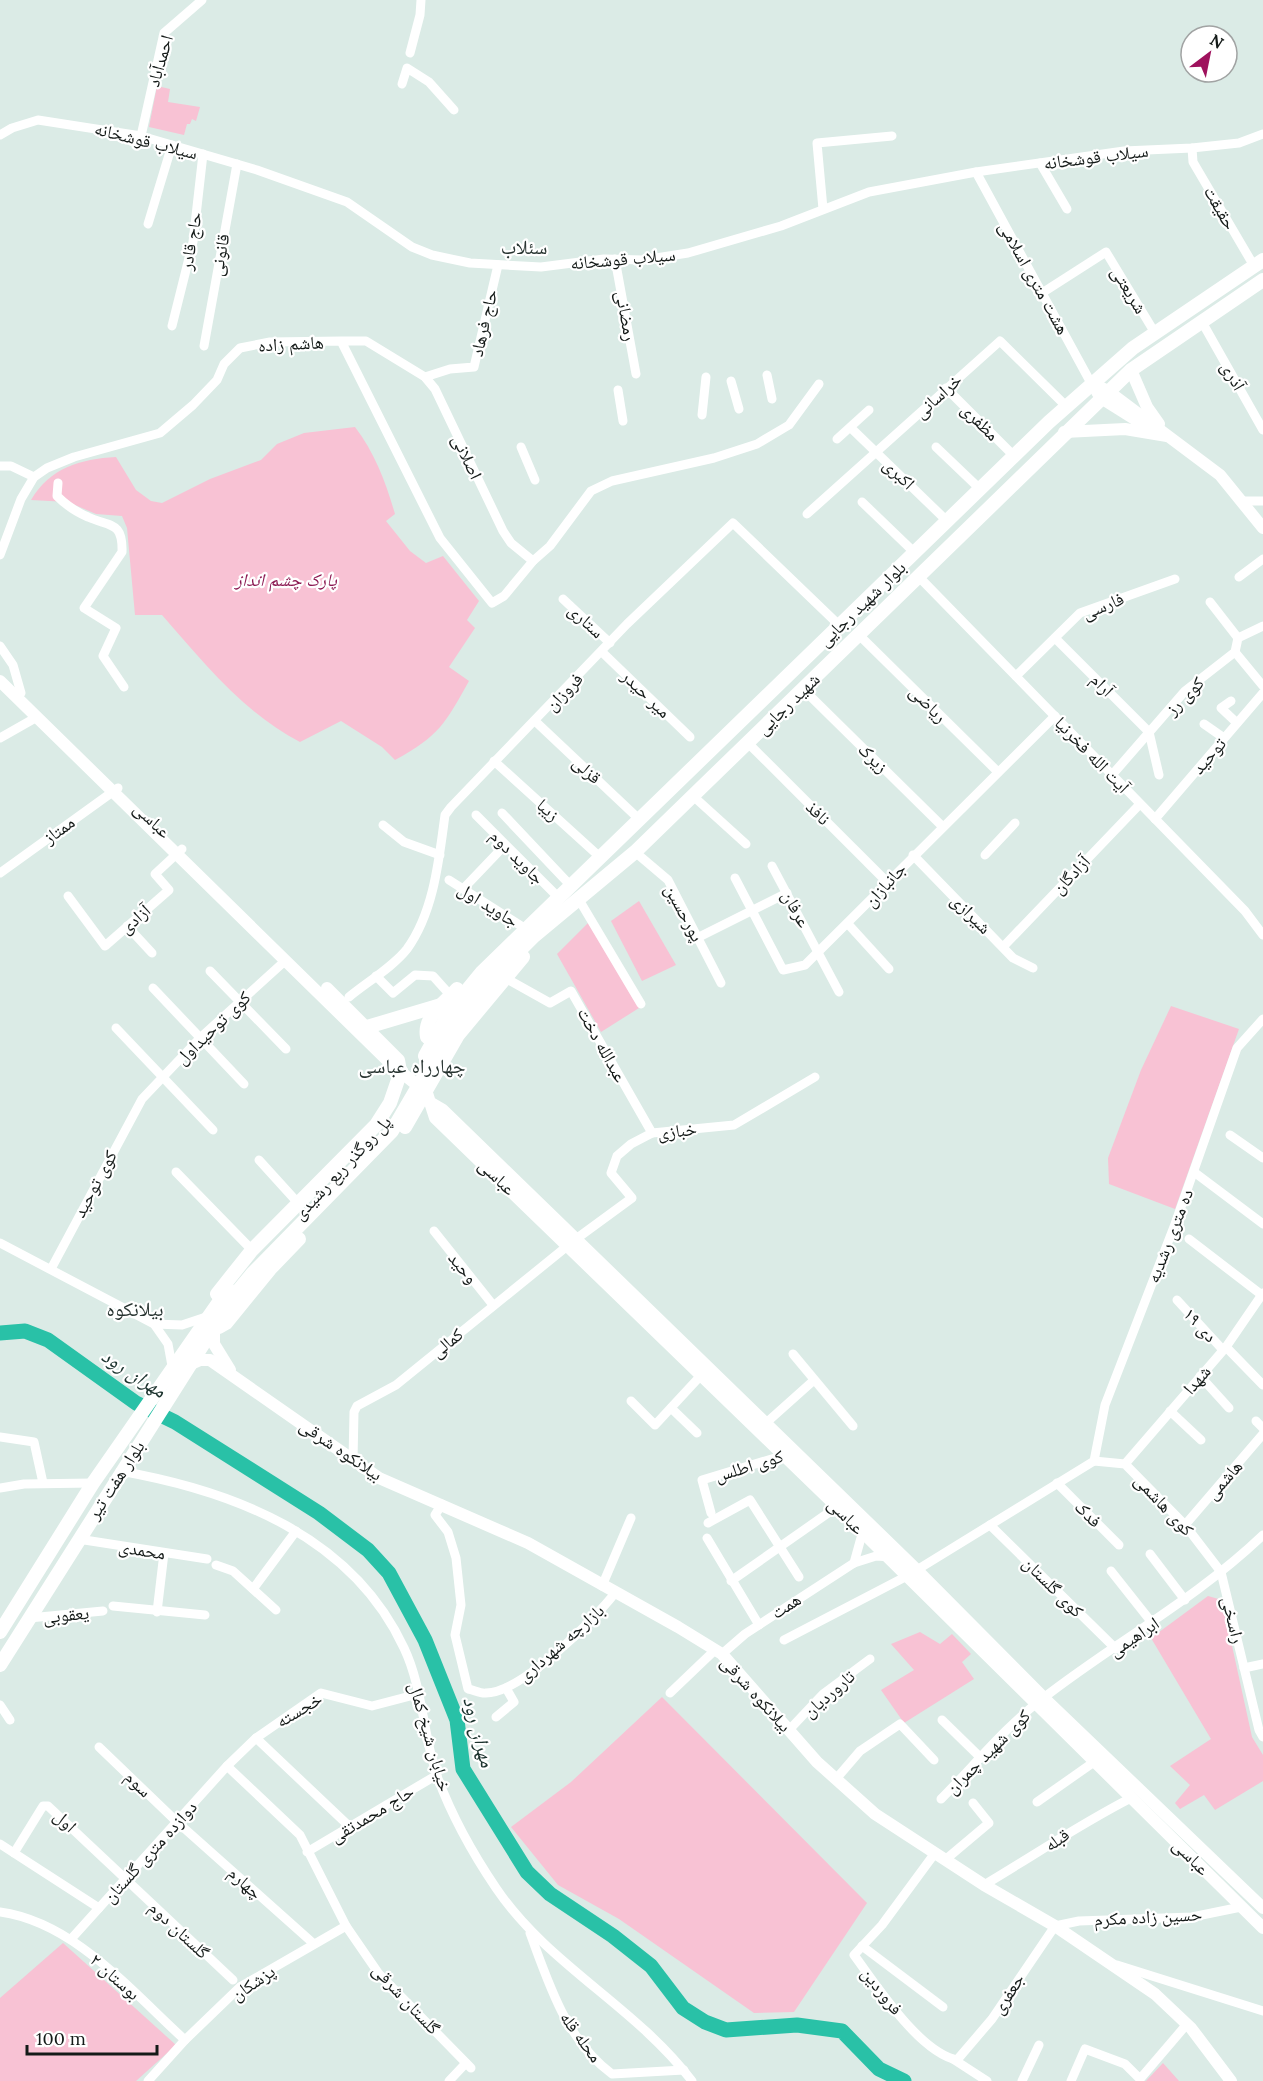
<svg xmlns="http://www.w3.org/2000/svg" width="1263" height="2081" viewBox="0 0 1263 2081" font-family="Lora,'Noto Naskh Arabic',serif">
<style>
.green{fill:#f8c2d4}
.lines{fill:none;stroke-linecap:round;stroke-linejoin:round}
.river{stroke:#29c1a7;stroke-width:15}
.minor{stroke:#fff;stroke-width:9}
.major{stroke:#fff;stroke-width:12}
.highway{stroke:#fff;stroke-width:14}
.labels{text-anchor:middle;stroke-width:4.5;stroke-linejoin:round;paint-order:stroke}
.street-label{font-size:18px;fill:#141a18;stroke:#fff}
.park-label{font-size:18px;font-style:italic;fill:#8b1952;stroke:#fff}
.neighbourhood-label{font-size:20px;fill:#273330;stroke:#fff}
.water-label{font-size:20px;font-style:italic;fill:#1c332e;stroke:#fff}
</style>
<rect width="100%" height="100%" fill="#dbebe6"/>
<!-- green -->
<g class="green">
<polygon points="157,86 170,89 168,102 200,107 196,121 192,119 190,124 187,124 184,135 149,127"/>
<path d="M355 427C375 453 386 483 395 514L386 521 410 551 426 563 443 556 479 601 467 620 475 628 449 667 469 681C445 724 439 736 395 760L382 747 341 721 300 742C244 713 203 662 162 615H135L127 528 122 516 96 514 68 502 31 500C50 468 80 459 116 457L136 490 151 501 162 503 210 479 261 460 277 444 304 433Z"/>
<polygon points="639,901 676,965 642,981 611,921"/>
<polygon points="589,922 639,1008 601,1032 557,954"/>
<polygon points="1171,1006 1239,1029 1175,1209 1109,1184 1108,1158 1141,1070"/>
<polygon points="1208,1596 1222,1600 1252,1737 1263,1755 1263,1781 1215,1810 1204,1795 1180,1809 1175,1803 1190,1785 1170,1766 1211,1739 1151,1638"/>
<polygon points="920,1632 940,1644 952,1634 971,1654 962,1662 974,1679 904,1723 881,1690 914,1670 891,1644"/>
<polygon points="662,1697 867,1903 794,2012 754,2013 619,1919 558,1885 511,1827 571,1782"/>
<polygon points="63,1943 176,2045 136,2081 0,2081 0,1998"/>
<polygon points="1163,2063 1179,2081 1146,2081"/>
</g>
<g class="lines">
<!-- river -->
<polyline class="river" points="0,1333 25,1331 48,1340 136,1403 175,1422 319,1513 368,1550 389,1573 425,1640 457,1720 463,1769 527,1872 550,1894 613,1936 651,1966 683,2008 705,2022 726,2030 797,2025 842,2031 879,2069 904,2081"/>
<!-- minor -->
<g class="minor">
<polyline points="410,53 420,15 421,0"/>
<polyline points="402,84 407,68 429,82 454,110"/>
<polyline points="0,135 12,128 38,120 141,136 257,170 347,202 412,247 432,255 470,263 541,267 604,259 643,260 688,253 781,226 869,192 976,172 1124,151 1192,148 1239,143 1263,134"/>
<polyline points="141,136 164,33 202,0"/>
<polyline points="1192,148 1193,162 1254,266"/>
<polyline points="1040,163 1067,209"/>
<polyline points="976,172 1091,383"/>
<polyline points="823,209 817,143 892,136"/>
<polyline points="148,224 172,145"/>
<polyline points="615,259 636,374"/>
<polyline points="1042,293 1106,252 1155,333"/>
<polyline points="1202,322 1263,430"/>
<polyline points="172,326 193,242 203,154"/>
<polyline points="204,346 237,164"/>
<polyline points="767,375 772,399"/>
<polyline points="425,377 450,369 474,367 498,265"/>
<polyline points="731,381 739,409"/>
<polyline points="946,388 1014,456"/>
<polyline points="618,390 623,421"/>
<polyline points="702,415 706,377"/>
<polyline points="851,428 947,521"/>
<polyline points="837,439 869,410"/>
<polyline points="521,447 535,480"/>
<polyline points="936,447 980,489"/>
<polyline points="0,466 11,466 34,477"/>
<path d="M58 483 57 496C66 505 76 512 88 517 110 527 123 521 122 552L84 608 116 628 103 656 124 687"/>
<polyline points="1240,501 1263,501"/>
<polyline points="862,502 915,553"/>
<polyline points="807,514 1000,341 1066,406"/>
<polyline points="0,555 21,499 34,477 47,468 74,457 160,433 193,405 217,380 224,364 240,348 270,342 341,341 440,538 492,603 504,596 533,561 511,543 503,531 435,389 425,377 366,341 341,341"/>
<polyline points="533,561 550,546 591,491 612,481 714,458 757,444 789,425 819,384"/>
<polyline points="919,577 1245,911 1263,935"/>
<polyline points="1239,577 1263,559"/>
<polyline points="563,599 610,643"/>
<polyline points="1210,602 1238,638"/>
<polyline points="859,635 998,772"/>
<polyline points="1055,638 1149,732 1159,775"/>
<polyline points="0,646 13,665 21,693"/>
<polyline points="602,652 690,737"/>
<polyline points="1235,652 1263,686"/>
<polyline points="1016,676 1080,613 1175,579"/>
<polyline points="803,689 942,826"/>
<polyline points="1231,701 1221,708 1237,723"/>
<polyline points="535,721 640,820"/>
<polyline points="1204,724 1224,738"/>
<polyline points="0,738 37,717"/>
<polyline points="748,743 888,883"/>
<polyline points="494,761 601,858"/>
<polyline points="1112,775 1185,691 1235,652 1238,638 1263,626"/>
<polyline points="693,796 746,844"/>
<polyline points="502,813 571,886"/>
<polyline points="476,815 559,898"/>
<polyline points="1155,819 1263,693"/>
<polyline points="383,825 404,842 440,855"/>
<polyline points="635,852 668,880 721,983"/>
<polyline points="913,855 1013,958 1033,968"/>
<polyline points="985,855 1015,823"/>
<polyline points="772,866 839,992"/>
<polyline points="0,873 118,788"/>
<polyline points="735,878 783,970 805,965 1055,716"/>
<polyline points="449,880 526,929"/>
<polyline points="463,889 505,845"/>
<polyline points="68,896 105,946 169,890 155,874 182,849"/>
<polyline points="578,898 641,1004"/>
<polyline points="848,924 889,969"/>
<polyline points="127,926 152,953"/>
<polyline points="697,938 787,893"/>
<polyline points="1003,947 1140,804"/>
<polyline points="210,971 286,1049"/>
<polyline points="376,976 393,993 415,975 433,976 451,996"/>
<polyline points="507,979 550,1003 571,991 652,1133"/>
<polyline points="153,988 244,1084"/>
<path d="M349 997C367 982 393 967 407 949 434 912 439 859 445 815L451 807 627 624 733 523 840 626"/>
<polyline points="116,1028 213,1130"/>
<polyline points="1230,1135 1263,1158"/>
<polyline points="259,1160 298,1203"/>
<polyline points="176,1172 252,1250"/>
<polyline points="1194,1172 1263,1224"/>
<polyline points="434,1231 493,1305"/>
<polyline points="1189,1239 1263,1296"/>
<polyline points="0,1243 154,1324 182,1325 206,1317"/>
<polyline points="51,1269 142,1099 200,1038 286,960"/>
<polyline points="1177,1300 1223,1350"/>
<polyline points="154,1324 168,1344 172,1366"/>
<polyline points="1226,1347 1263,1385"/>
<polyline points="793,1354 853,1426"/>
<polyline points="1200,1376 1229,1408"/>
<polyline points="631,1401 655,1425 705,1371"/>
<polyline points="671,1408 697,1433"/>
<polyline points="1170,1411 1201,1440"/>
<polyline points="1256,1421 1263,1428"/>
<polyline points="766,1423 813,1381"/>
<polyline points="0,1437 34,1442 43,1483"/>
<polyline points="353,1460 354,1412 357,1406 396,1385 576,1239 632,1198 611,1173 617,1156 631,1144 652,1133 734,1125 815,1077"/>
<polyline points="1094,1461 1105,1405 1175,1224 1237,1048 1263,1019"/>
<polyline points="1094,1461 1125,1464 1185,1525 1221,1572 1259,1730 1263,1737"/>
<polyline points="1125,1464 1226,1347 1263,1293"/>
<path d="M120 1471C234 1491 352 1536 404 1648 423 1688 423 1735 437 1776 451 1814 473 1854 496 1888 548 1965 635 2006 692 2081"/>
<polyline points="1057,1483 1119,1545"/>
<polyline points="0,1488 24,1484 93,1483"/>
<path d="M442 1504 435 1515 448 1532 456 1558 461 1605 455 1635 468 1689C474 1690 481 1694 486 1693 521 1693 594 1620 615 1593"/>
<polyline points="711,1513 702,1480 788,1454"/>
<polyline points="708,1523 750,1500 799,1577"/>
<polyline points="990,1525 1116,1649"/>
<polyline points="1185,1525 1263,1434"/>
<polyline points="707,1538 759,1625"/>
<polyline points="78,1539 207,1559"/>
<polyline points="1150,1554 1185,1600"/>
<polyline points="854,1563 864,1527"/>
<polyline points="216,1565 233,1571 276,1610"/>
<polyline points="1111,1571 1153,1624"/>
<polyline points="731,1581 841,1504"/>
<polyline points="602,1586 631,1518"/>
<polyline points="253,1589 296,1531"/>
<polyline points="113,1606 205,1615"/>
<polyline points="157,1612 164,1553"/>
<polyline points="29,1618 103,1611"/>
<polyline points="784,1640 907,1576 1094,1461"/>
<polyline points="722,1654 745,1634 854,1563 876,1556 891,1557"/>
<polyline points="1244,1668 1263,1664"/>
<polyline points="670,1693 715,1650"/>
<polyline points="0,1705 10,1720"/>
<polyline points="496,1717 514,1702 506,1688"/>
<polyline points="942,1720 981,1758"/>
<polyline points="789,1730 823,1694 870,1659"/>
<polyline points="256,1738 350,1827"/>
<polyline points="99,1747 176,1821 314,1944"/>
<polyline points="227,1766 300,1835 346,1926 379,1974 471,2068"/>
<polyline points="836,1779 860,1751 900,1724 934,1760"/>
<path d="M941 1799C974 1766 1005 1727 1042 1699 1115 1642 1195 1600 1263 1535"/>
<polyline points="1037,1802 1094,1762"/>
<polyline points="0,1844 99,1908"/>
<polyline points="307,1852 437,1775"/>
<polyline points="14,1853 43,1806 48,1806 233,1980"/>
<path d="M935 1853 882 1925 854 1955C877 1986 919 2052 957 2060L992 2019 1055 1926 1079 1921 1192 1917 1241 1907"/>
<polyline points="945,1860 989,1823 973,1803"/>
<path d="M984 1885C1033 1856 1080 1824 1131 1798"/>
<path d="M0 1912C74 1922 131 1991 185 2040"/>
<path d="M530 1933C549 1984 566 2040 612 2074L684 2070"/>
<polyline points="72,1938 227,1766 256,1738 321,1693 372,1706 418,1694"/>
<polyline points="862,1946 943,2007"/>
<polyline points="1117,1965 1263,2011"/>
<polyline points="953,2059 987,2081"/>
<polyline points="148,2081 185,2040 240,1987 346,1926"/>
<polyline points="449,2081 466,2063"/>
<polyline points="1022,2081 1039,2045"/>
<polyline points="1071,2081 1085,2049 1125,2064 1140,2079 1187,2024"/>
</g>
<!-- major -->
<g class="major">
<polyline points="1131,370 1147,407 1159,424"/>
<polyline points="1091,383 1108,391 1220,475 1263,528"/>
<polyline points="1097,392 1101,398 1144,425"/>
<polyline points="1064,432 1125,429 1167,436"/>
<polyline points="0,681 391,1064 427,1093 435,1118 837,1507 1263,1928"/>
<polyline points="327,988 399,1060 401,1071"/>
<polyline points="431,1103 443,1110 917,1570 1044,1698 1263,1908"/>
<polyline points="214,1330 214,1344 230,1370"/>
<polyline points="191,1364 200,1360 210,1360 379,1478 528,1543 678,1627 722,1654 817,1762 875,1814 984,1885 1055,1926 1155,1994 1191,2028 1231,2081"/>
</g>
<!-- highway -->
<g class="highway">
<polyline points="367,1027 441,1005"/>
<path d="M439 1044 427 1037C423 1016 445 1003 457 989"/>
<polyline points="425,1056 450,1011 482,972 1049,422 1133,348 1263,260"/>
<polyline points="405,1127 458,1035 523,957"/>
<polyline points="217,1294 252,1250 376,1125 390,1103 401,1071"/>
<polyline points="219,1327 226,1323 270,1269 299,1239"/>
<polyline points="0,1632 93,1483 228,1289"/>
<polyline points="0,1665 233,1297 252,1274 392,1131 458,1018 490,980 534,936 635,852 1131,370 1263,280"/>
</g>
</g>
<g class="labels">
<!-- street labels -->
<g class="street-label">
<text transform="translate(160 61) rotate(-74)" y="6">احمدآباد</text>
<text transform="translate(146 141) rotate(14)" y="6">سیلاب قوشخانه</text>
<text transform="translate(1096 157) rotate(-7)" y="6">سیلاب قوشخانه</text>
<text transform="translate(1220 208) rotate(60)" y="6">حقیقت</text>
<text transform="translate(191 241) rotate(-80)" y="6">حاج قادر</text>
<text transform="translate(220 255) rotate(-80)" y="6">قانونی</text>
<text transform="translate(623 259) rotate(-5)" y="6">سیلاب قوشخانه</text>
<text transform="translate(1034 278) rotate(61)" y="6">هشت متری اسلامی</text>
<text transform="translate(1129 290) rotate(59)" y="6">شریعتی</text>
<text transform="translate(626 316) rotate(80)" y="6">رمضانی</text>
<text transform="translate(484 323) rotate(-77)" y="6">حاج فرهاد</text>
<text transform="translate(291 344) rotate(-3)" y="6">هاشم زاده</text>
<text transform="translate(1233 376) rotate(60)" y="6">آذری</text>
<text transform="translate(938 396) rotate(-42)" y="6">خراسانی</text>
<text transform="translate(980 422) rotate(45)" y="6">مظفری</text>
<text transform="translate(467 457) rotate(65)" y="6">اصلانی</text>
<text transform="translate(899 474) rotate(44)" y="6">اکبری</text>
<text transform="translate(862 604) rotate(-44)" y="6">بلوار شهید رجایی</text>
<text transform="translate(1103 606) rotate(-22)" y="6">فارسی</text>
<text transform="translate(586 621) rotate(43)" y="6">ستاری</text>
<text transform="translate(1102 685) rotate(45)" y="6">آرام</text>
<text transform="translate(564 692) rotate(-46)" y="6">فروزان</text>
<text transform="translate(646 694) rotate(44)" y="6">میر حیدر</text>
<text transform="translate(1185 696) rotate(-45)" y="6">کوی رز</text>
<text transform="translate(788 704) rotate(-44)" y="6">شهید رجایی</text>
<text transform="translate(928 704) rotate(45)" y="6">ریاضی</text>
<text transform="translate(1092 755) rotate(46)" y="6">آیت الله فخرنیا</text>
<text transform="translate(1209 756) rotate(-49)" y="6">توحید</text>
<text transform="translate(873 758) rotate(45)" y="6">زیرک</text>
<text transform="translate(587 770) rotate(43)" y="6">قزلی</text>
<text transform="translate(548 810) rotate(42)" y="6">زیبا</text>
<text transform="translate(818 813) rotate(45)" y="6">نافذ</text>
<text transform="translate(152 820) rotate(43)" y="6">عباسى</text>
<text transform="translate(59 830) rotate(-36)" y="6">ممتاز</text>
<text transform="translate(517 857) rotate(45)" y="6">جاوید دوم</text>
<text transform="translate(1071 875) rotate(-46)" y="6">آزادگان</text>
<text transform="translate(885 885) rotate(-48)" y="6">جانبازان</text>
<text transform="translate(488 905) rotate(32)" y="6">جاوید اول</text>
<text transform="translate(796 909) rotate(61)" y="6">عرفان</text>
<text transform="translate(684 913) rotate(62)" y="6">پورحسین</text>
<text transform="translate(971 914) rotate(45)" y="6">شیرازی</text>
<text transform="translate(135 919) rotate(-41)" y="6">آزادی</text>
<text transform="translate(213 1028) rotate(-44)" y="6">کوی توحیداول</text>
<text transform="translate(602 1045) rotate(61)" y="6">عبدالله دخت</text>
<text transform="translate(677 1131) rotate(-7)" y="6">خبازی</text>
<text transform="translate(342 1168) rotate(-47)" y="6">پل روگذر ربع رشیدی</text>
<text transform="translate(497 1177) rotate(44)" y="6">عباسى</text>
<text transform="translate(95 1184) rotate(-62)" y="6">کوی توحید</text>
<text transform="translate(1170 1236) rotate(-69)" y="6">ده متری رشدیه</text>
<text transform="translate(463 1268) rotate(51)" y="6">وحید</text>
<text transform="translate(1200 1325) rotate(47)" y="6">۱۹ دی</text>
<text transform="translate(447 1343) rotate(-39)" y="6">کمالی</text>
<text transform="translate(1197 1380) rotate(-49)" y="6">شهدا</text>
<text transform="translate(341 1450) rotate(34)" y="6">بیلانکوه شرقی</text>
<text transform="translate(749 1466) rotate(-17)" y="6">کوی اطلس</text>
<text transform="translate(116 1480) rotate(-57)" y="6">بلوار هفت تیر</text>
<text transform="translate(1224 1480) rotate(-49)" y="6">هاشمی</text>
<text transform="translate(1164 1505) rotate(47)" y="6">کوی هاشمی</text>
<text transform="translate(1088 1514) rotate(45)" y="6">فدک</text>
<text transform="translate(846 1516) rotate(45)" y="6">عباسى</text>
<text transform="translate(142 1550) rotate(9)" y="6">محمدی</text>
<text transform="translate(1053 1587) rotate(45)" y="6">کوی گلستان</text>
<text transform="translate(786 1606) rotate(-33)" y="6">همت</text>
<text transform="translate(66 1615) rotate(-6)" y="6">یعقوبی</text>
<text transform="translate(1233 1620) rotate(77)" y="6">راسخی</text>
<text transform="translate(1134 1637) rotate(-34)" y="6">ابراهیمی</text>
<text transform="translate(561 1643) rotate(-41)" y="6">بازارچه شهرداری</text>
<text transform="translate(756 1694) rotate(48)" y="6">بیلانکوه شرقی</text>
<text transform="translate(829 1694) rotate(-41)" y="6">تاروردیان</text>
<text transform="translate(299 1710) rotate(-31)" y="6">خجسته</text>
<text transform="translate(430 1737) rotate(74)" y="6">خیابان شیخ کمال</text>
<text transform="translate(988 1752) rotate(-45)" y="6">کوی شهید چمران</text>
<text transform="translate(138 1784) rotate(44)" y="6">سوم</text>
<text transform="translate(372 1814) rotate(-31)" y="6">حاج محمدتقی</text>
<text transform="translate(65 1821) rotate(44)" y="6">اول</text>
<text transform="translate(1057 1840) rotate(-34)" y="6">قبله</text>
<text transform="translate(150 1852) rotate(-48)" y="6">دوازده متری گلستان</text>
<text transform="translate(1191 1857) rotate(45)" y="6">عباسى</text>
<text transform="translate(245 1883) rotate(42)" y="6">چهارم</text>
<text transform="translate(1148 1917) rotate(-3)" y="6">حسین زاده مکرم</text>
<text transform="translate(179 1930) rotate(43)" y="6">گلستان دوم</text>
<text transform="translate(115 1977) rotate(42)" y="6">بوستان ۲</text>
<text transform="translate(253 1983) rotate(-34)" y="6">پزشکان</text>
<text transform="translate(882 1991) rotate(52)" y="6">فروردین</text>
<text transform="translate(1008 1994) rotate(-57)" y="6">جعفری</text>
<text transform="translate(406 1999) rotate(47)" y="6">گلستان شرقی</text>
<text transform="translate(581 2037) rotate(54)" y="6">محله قله</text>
</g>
<!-- park labels -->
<g class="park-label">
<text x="286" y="586">پارک چشم انداز</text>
</g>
<!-- neighbourhood labels -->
<g class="neighbourhood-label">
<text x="524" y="254">سئلاب</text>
<text x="412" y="1073">چهارراه عباسی</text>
<text x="135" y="1316">بیلانکوه</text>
</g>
<!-- water labels -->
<g class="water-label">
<text transform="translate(134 1373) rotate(33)" y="7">مهران رود</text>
<text transform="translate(479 1732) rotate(75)" y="7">مهران رود</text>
</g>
</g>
<!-- north arrow -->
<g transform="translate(1209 54) rotate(32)"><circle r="28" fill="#ffffff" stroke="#a1a3a3" stroke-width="1.5"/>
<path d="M0-4.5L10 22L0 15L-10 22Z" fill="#9f125d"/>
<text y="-9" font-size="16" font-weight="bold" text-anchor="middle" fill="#141a18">N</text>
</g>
<!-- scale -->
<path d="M27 2045v9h130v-9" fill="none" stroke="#141a18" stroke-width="3"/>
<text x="36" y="2045" font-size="18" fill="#141a18" stroke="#ffffff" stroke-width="4.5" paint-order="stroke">100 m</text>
</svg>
